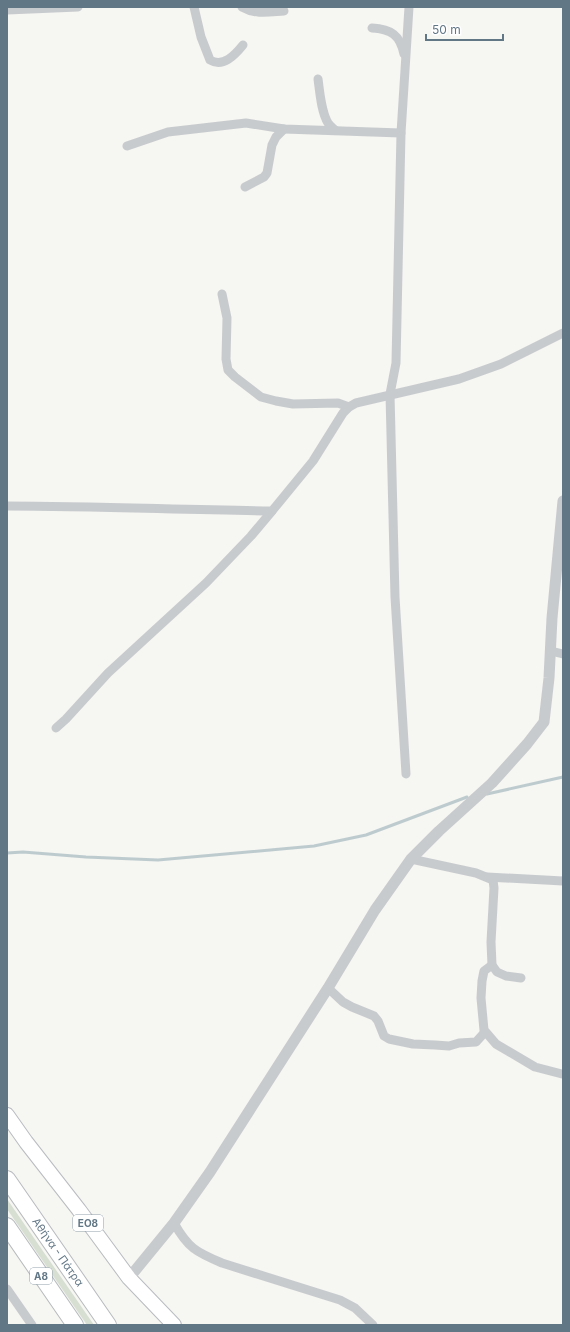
<svg xmlns="http://www.w3.org/2000/svg" width="570" height="1332" viewBox="0 0 570 1332" font-family="Inter,sans-serif">
<style>
.green{fill:#d7ded2}
.lines{fill:none;stroke-linecap:round;stroke-linejoin:round}
.stream{stroke:#bdcbcf;stroke-width:3}
.primary-casing{stroke:#b8bcc0;stroke-width:16}
.motorway-casing{stroke:#b7bbbe;stroke-width:18}
.minor{stroke:#c8cbce;stroke-width:9}
.tertiary{stroke:#c8cbce;stroke-width:11}
.primary{stroke:#fff;stroke-width:14}
.motorway{stroke:#fff;stroke-width:16}
.labels{text-anchor:middle;stroke-width:4;stroke-linejoin:round;paint-order:stroke}
.shield{fill:#fff;stroke:#91a0aa;stroke-width:1}
.shield-label{font-size:10px;font-weight:bold;fill:#627786}
.street-label{font-size:11px;fill:#627786;stroke:#fff}
</style>
<rect width="100%" height="100%" fill="#f6f6f2"/>
<!-- green -->
<polygon class="green" points="7,1199 94,1325 87,1325 7,1209"/>
<g class="lines">
<!-- stream -->
<g class="stream">
<polyline points="487,794 563,777"/>
<polyline points="7,853 23,852 86,857 158,860 314,846 366,835 467,797"/>
</g>
<!-- primary casing -->
<g class="primary-casing">
<polyline id="primary" points="7,1115 26,1142 79,1210 129,1278 174,1325"/>
</g>
<!-- motorway casing -->
<g class="motorway-casing">
<g id="motorway">
<polyline points="7,1179 108,1325"/>
<polyline points="7,1226 75,1325"/>
</g>
</g>
<!-- minor -->
<g class="minor">
<path d="M194 7 201 37 210 60C223 68 235 55 243 45"/>
<path d="M242 7C256 15 269 12 284 11"/>
<polyline points="7,10 78,7"/>
<path d="M372 28C391 29 400 35 404 54"/>
<path d="M318 79C320 93 321 111 328 123 330 126 333 128 335 130"/>
<polyline points="127,146 168,132 246,123 284,129 401,133"/>
<polyline points="245,187 264,177 267,173 272,145 276,137 284,129"/>
<polyline points="222,294 227,318 226,359 228,370 235,377 261,397 276,401 293,404 338,403 349,407"/>
<path d="M7 506C95 506 183 510 272 511L313 461 343 413 349 407 356 403 459 379 501 364 563 333"/>
<polyline points="551,651 563,654"/>
<polyline points="56,728 66,719 108,673 206,583 251,536 272,511"/>
<polyline points="406,774 395,597 390,394 396,363 401,133 409,7"/>
<polyline points="411,859 476,873 493,880 494,888 491,942 492,965 497,972 506,976 521,978"/>
<polyline points="487,877 563,881"/>
<polyline points="492,965 484,971 482,981 481,998 484,1030 496,1044 535,1067 562,1074"/>
<polyline points="328,988 343,1002 352,1007 374,1016 378,1021 384,1036 389,1039 413,1044 435,1045 449,1046 459,1043 476,1042 485,1032"/>
<path d="M174 1223C188 1248 196 1252 222 1263L340 1300 355 1308 373 1325"/>
<polyline points="7,1289 32,1325"/>
</g>
<!-- tertiary -->
<polyline class="tertiary" points="129,1278 174,1223 210,1172 328,988 375,910 411,859 439,831 492,783 527,744 544,722 549,678 552,618 563,501"/>
<!-- primary -->
<use href="#primary" class="primary"/>
<!-- motorway -->
<use href="#motorway" class="motorway"/>
</g>
<g class="labels">
<!-- shield labels -->
<g class="shield">
<rect x="73" y="1215" width="30" height="16" rx="3"/>
<rect x="30" y="1268" width="22" height="16" rx="3"/>
</g>
<g class="shield-label">
<text x="88" y="1227">ΕΟ8</text>
<text x="41" y="1280">Α8</text>
</g>
<!-- street labels -->
<g class="street-label">
<text transform="translate(58 1252) rotate(55)" y="4">Αθήνα - Πάτρα</text>
</g>
</g>
<!-- border -->
<rect width="570" height="1332" fill="none" stroke="#627786" stroke-width="16"/>
<!-- scale -->
<path d="M426 34v6h77v-6" fill="none" stroke="#627786" stroke-width="2"/>
<text x="432" y="34" font-size="12" fill="#627786" stroke="#ffffff" stroke-width="3" paint-order="stroke">50 m</text>
</svg>
